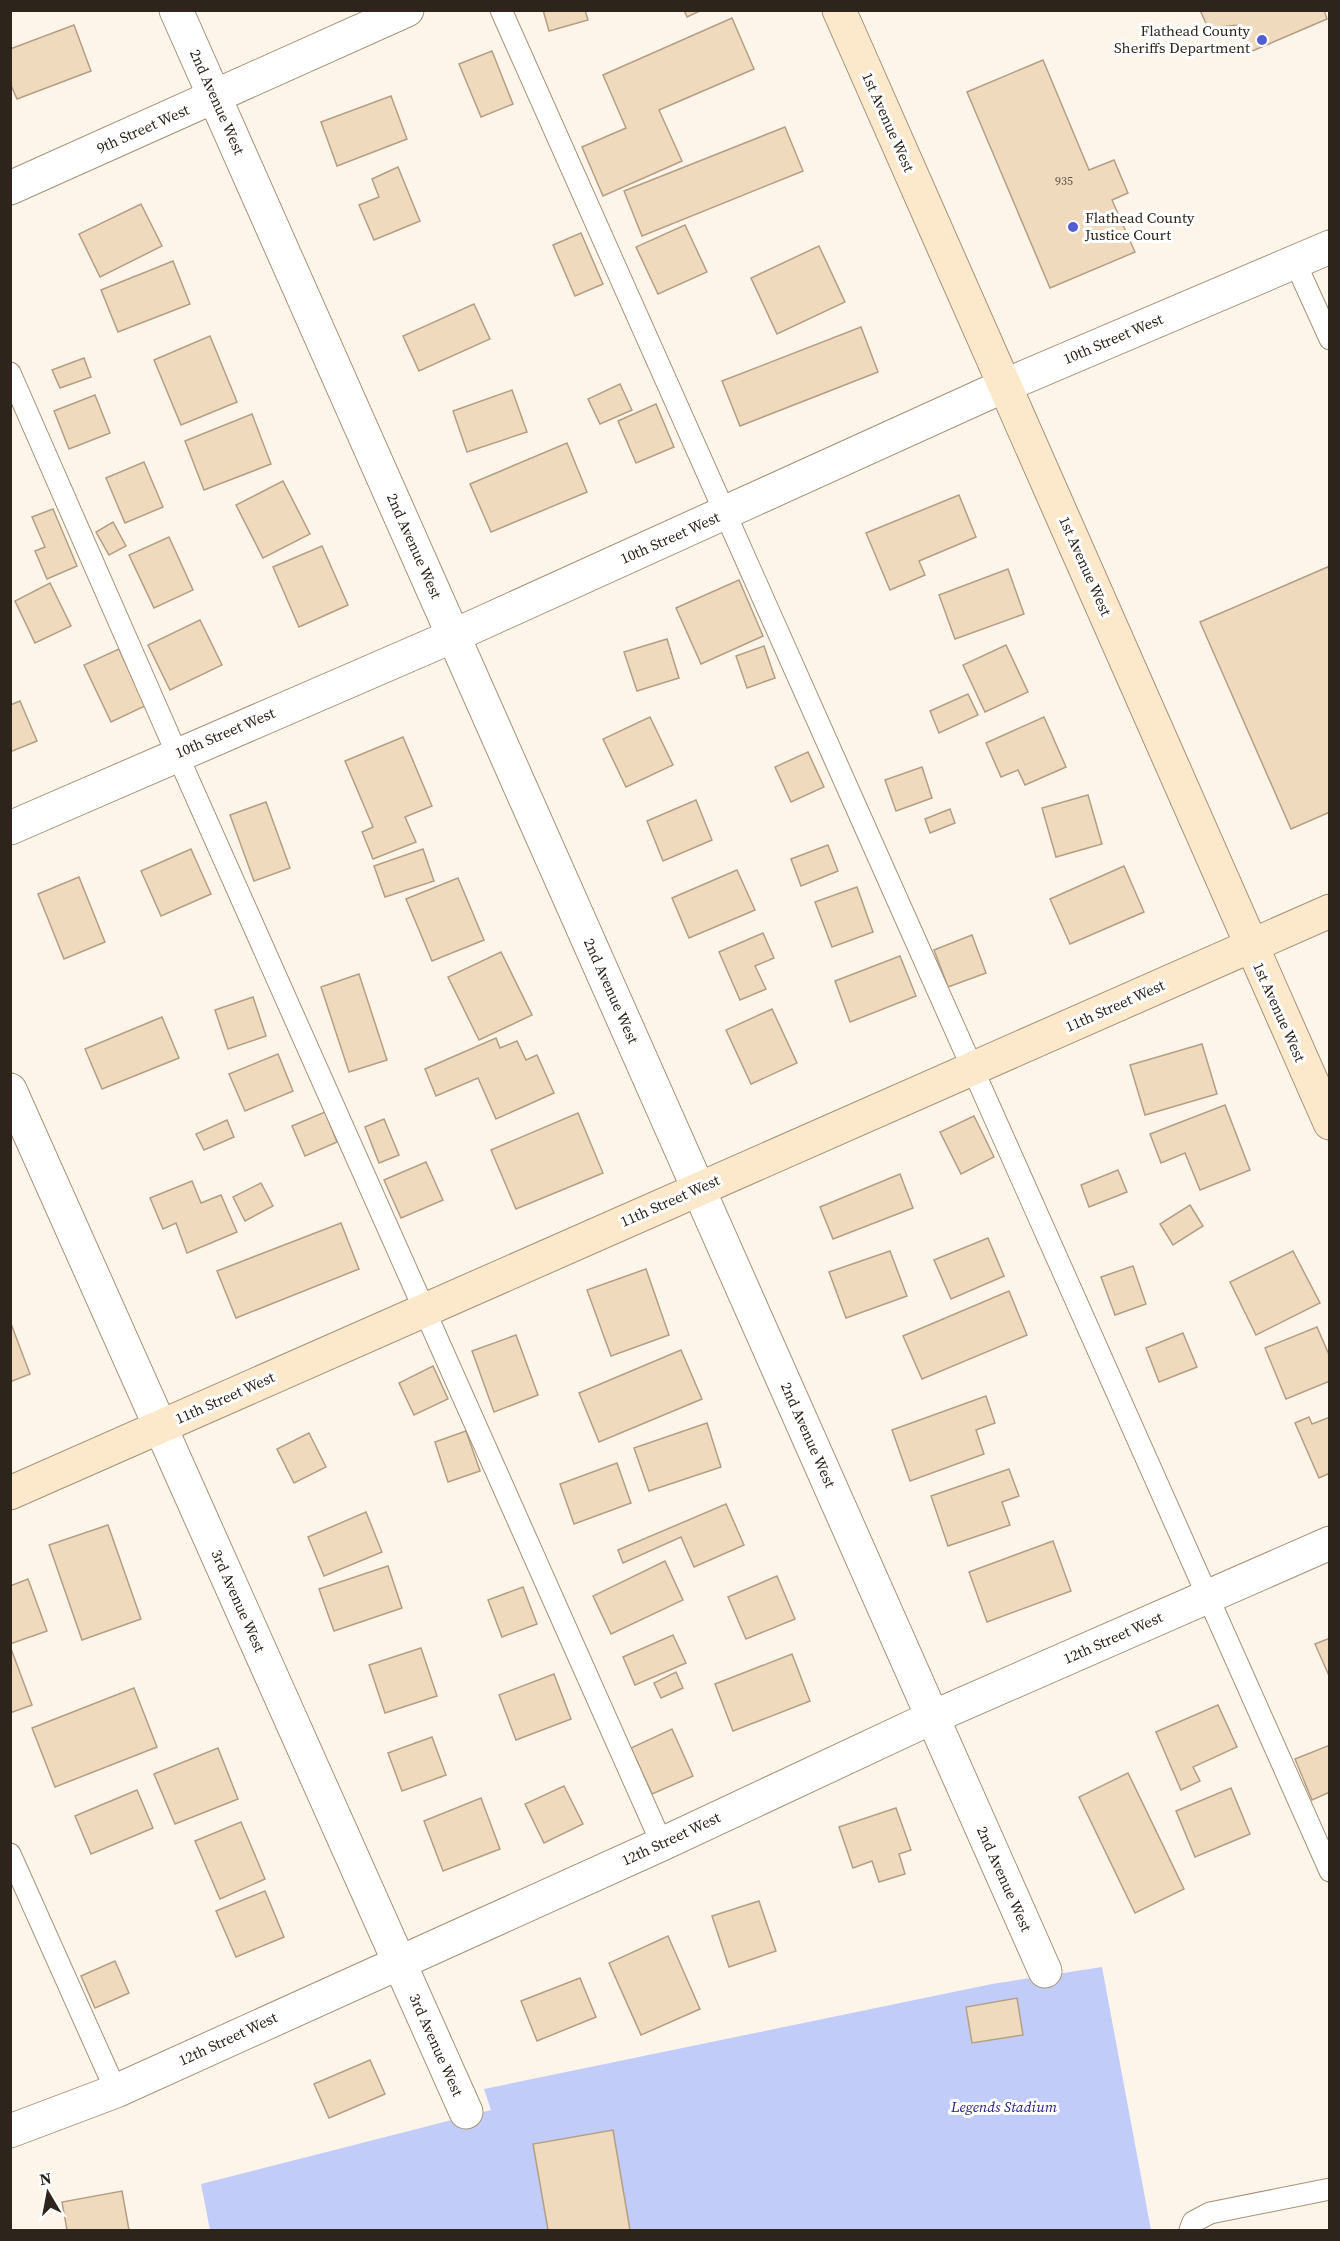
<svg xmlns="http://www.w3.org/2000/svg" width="1340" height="2241" viewBox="0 0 1340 2241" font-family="'Source Serif 4',serif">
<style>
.green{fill:#c2ccf9}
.building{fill:#f0dabe;stroke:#b49f84;stroke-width:1.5}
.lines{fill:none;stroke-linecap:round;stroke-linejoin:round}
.lane-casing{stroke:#a69277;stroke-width:23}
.street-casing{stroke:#a69277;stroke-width:35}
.secondary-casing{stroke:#a69277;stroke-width:35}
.lane{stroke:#fff;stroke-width:21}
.street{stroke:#fff;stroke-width:33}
.secondary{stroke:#fce8ca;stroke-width:33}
.poi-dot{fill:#535ed4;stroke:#fff;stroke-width:2}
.labels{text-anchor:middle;stroke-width:6;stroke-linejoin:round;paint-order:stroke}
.number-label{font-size:12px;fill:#5e5244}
.poi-label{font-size:15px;fill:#2d251b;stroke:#fff;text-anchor:end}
.street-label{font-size:15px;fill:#2d251b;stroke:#fff}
.park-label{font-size:15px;font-style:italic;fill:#252286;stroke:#fff}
</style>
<rect width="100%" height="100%" fill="#fef5ea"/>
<!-- green -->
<polygon class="green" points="1102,1967 1151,2230 210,2230 201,2184 491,2110 484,2089 992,1984"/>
<!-- building -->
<g class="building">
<polygon points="543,10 585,10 588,20 549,31"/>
<polygon points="684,10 702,10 687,17"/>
<polygon points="1200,10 1324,10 1327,19 1250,52 1239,25 1208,28"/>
<polygon points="732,18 754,69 659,110 682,161 603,196 582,147 626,128 603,75"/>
<polygon points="74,25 91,71 17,99 10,83 10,49"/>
<polygon points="492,51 513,104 481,117 459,64"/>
<polygon points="1043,60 1089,170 1114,160 1128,193 1112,200 1135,252 1050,288 967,92"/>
<polygon points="391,96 407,139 337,166 321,122"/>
<polygon points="785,127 803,171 642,236 624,191"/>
<polygon points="398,167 420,221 374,240 359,205 379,197 372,179"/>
<polygon points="141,204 162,246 100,277 79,234"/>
<polygon points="685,225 707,272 658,294 636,247"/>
<polygon points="581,233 603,284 575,296 553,245"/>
<polygon points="819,246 845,302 777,334 751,278"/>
<polygon points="173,261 190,304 118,332 101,290"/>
<polygon points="474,304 490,339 419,371 403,336"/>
<polygon points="861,327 878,372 740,426 722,381"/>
<polygon points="210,336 237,402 181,425 154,360"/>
<polygon points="84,358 91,377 60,388 52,370"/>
<polygon points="620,384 632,410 600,424 588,399"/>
<polygon points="512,390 527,432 467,452 453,411"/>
<polygon points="95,395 110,433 69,449 54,411"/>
<polygon points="656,404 674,447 636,463 618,421"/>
<polygon points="252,414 271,464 204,490 185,441"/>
<polygon points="567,443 587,492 491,532 470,484"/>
<polygon points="144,462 163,507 125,523 106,478"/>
<polygon points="283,481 310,534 263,558 236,505"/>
<polygon points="959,495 976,537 919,561 925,575 890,590 866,533"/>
<polygon points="53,509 77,566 47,579 35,551 45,547 32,517"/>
<polygon points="113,522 126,546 109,555 96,532"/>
<polygon points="169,537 193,590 154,608 129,555"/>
<polygon points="322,546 348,605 299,627 273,567"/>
<polygon points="1330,566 1330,812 1291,829 1200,622"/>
<polygon points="1008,569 1024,614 955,639 939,595"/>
<polygon points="739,580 763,636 701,664 676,608"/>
<polygon points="50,583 71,626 35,643 15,601"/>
<polygon points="200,620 222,665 170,690 148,645"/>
<polygon points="667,639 679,678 637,691 624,652"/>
<polygon points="1006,645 1028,692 985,712 963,665"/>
<polygon points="764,646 775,678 747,688 736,656"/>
<polygon points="119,649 145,706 111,722 84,665"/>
<polygon points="968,694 978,715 939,733 930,711"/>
<polygon points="20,701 37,741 10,752 10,705"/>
<polygon points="650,717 673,765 626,787 603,739"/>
<polygon points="1044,717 1066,767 1025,785 1018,770 1001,777 986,743"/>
<polygon points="403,737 432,806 405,817 416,842 373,859 362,832 373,827 345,761"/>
<polygon points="808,752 824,787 791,802 775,767"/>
<polygon points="922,767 932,798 896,811 885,780"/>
<polygon points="1088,795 1102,844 1056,857 1042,808"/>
<polygon points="696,800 712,840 663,861 647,821"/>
<polygon points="266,802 290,868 254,881 230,815"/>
<polygon points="950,809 955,823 930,833 925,819"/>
<polygon points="828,845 838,871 801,886 791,859"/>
<polygon points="191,849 211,894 161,916 141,871"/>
<polygon points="423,849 434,881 385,897 374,866"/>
<polygon points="1124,866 1144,912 1070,944 1050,899"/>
<polygon points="737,870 755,910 689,938 672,898"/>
<polygon points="79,877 105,942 64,959 38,894"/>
<polygon points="458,878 484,940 432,961 406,899"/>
<polygon points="857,887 873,932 832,947 815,902"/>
<polygon points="763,933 774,958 755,966 766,989 740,1000 719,952"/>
<polygon points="972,935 986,973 948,987 934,950"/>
<polygon points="501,952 532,1015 479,1040 448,977"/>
<polygon points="900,956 916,996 850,1022 835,981"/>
<polygon points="359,974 387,1060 349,1072 321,987"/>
<polygon points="253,997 266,1036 228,1049 215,1010"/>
<polygon points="772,1009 797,1063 751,1084 726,1030"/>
<polygon points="162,1017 179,1058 102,1089 85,1049"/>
<polygon points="496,1038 500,1048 517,1041 526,1060 537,1055 554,1093 496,1119 478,1078 436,1096 425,1069"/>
<polygon points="1202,1044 1217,1094 1145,1115 1130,1065"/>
<polygon points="278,1054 293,1091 245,1111 229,1074"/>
<polygon points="1225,1105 1250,1170 1200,1190 1185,1153 1161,1163 1150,1134"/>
<polygon points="325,1112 337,1142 305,1156 292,1126"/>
<polygon points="578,1113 603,1173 516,1209 491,1150"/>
<polygon points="974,1116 994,1157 961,1174 940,1132"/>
<polygon points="384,1119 399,1155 379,1163 365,1127"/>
<polygon points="227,1120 234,1137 204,1150 196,1134"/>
<polygon points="426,1162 443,1200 401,1218 384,1180"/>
<polygon points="1118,1170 1127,1192 1089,1207 1081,1185"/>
<polygon points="900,1174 913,1208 833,1239 820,1207"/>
<polygon points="192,1181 201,1203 221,1195 237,1232 187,1253 176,1223 163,1229 150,1198"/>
<polygon points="261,1183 273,1206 245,1221 233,1197"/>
<polygon points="1190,1205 1203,1226 1173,1245 1160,1224"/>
<polygon points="341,1223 359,1269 236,1318 217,1271"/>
<polygon points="988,1238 1004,1276 951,1299 934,1260"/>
<polygon points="890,1251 907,1296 846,1318 829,1272"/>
<polygon points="1293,1251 1320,1303 1256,1335 1230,1282"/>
<polygon points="1133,1266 1146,1304 1115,1315 1101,1277"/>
<polygon points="646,1269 669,1335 611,1356 587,1290"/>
<polygon points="1009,1291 1027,1335 922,1379 903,1336"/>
<polygon points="10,1321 30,1374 10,1382"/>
<polygon points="1317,1327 1330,1357 1330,1381 1286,1399 1265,1348"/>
<polygon points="1183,1333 1197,1367 1159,1382 1146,1348"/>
<polygon points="516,1335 538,1395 494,1412 472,1351"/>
<polygon points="681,1350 702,1399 599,1442 579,1393"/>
<polygon points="433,1366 448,1399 414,1415 399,1383"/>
<polygon points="986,1396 995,1423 976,1430 984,1454 910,1481 892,1430"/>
<polygon points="1309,1417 1312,1424 1330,1417 1330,1473 1319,1478 1295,1423"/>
<polygon points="707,1423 721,1467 649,1491 634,1448"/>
<polygon points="466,1431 480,1471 448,1482 435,1442"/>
<polygon points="309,1433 326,1467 294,1483 277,1449"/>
<polygon points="617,1463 631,1503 574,1524 560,1484"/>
<polygon points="1009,1469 1019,1496 1002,1502 1010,1525 948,1546 931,1496"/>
<polygon points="726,1504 744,1545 694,1567 681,1537 623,1563 618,1550"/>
<polygon points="366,1512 382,1552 324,1576 308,1537"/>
<polygon points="108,1525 141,1619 82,1640 49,1545"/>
<polygon points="1053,1541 1071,1591 987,1622 969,1572"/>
<polygon points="665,1561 683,1600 611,1634 593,1596"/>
<polygon points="388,1566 402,1608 334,1631 319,1589"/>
<polygon points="777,1576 795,1619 746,1639 728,1597"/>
<polygon points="28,1579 47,1631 10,1644 10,1586"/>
<polygon points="523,1587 537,1624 502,1637 488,1600"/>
<polygon points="673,1635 686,1663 635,1685 623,1657"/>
<polygon points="1330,1638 1330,1678 1315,1644"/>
<polygon points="10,1646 32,1705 10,1713"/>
<polygon points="421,1648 437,1696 385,1713 369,1665"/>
<polygon points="792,1654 810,1701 733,1731 715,1684"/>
<polygon points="676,1672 683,1688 661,1698 654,1683"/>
<polygon points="554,1674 571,1719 516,1740 499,1695"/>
<polygon points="134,1688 157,1747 55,1787 32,1728"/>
<polygon points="1218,1705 1237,1747 1193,1767 1200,1781 1181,1790 1156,1732"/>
<polygon points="672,1729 693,1776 652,1794 631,1748"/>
<polygon points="432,1737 446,1775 402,1791 388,1753"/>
<polygon points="1330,1745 1330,1792 1312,1800 1295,1759"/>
<polygon points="218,1748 238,1799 175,1824 154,1774"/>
<polygon points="1128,1773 1184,1889 1135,1913 1079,1797"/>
<polygon points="564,1786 583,1824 544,1843 525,1804"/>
<polygon points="1231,1788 1250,1834 1195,1857 1176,1811"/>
<polygon points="137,1790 153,1828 91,1854 75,1816"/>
<polygon points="481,1798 500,1849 443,1871 424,1821"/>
<polygon points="896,1808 911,1850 899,1854 905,1874 879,1882 872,1861 853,1868 839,1827"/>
<polygon points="241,1822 265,1879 220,1899 195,1841"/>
<polygon points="265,1891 284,1937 236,1957 216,1911"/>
<polygon points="759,1901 776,1951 729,1967 712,1916"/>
<polygon points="668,1936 700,2009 641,2035 609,1963"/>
<polygon points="115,1961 129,1993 95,2008 81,1976"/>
<polygon points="580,1978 596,2017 537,2041 521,2001"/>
<polygon points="1017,1998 1023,2035 972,2043 966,2007"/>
<polygon points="370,2060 385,2094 329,2118 314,2084"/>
<polygon points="613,2130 630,2230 548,2230 533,2144"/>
<polygon points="122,2191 129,2230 67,2230 62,2202"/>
</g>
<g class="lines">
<!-- lane casing -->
<g class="lane-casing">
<g id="lane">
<polyline points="501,10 1330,1871"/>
<polyline points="1295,262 1330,339"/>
<polyline points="10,373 177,754 662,1844"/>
<polyline points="10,1854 116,2091"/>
<polyline points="1190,2230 1193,2222 1210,2213 1330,2189"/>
</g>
</g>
<!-- street casing -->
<g class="street-casing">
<g id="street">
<polyline points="176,10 1045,1971"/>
<polyline points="10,188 407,10"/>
<polyline points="10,828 453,636 1006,385 1330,247"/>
<polyline points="10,1090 466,2112"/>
<polyline points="10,2131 116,2091 662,1844 933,1717 1330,1543"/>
</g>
</g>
<!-- secondary casing -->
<g class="secondary-casing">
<g id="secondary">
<polyline points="839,10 1330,1123"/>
<polyline points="10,1493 1330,911"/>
</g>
</g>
<!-- lane -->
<use href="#lane" class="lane"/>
<!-- street -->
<use href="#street" class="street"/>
<!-- secondary -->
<use href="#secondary" class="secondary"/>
</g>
<!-- markers -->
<g class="poi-dot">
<circle cx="1262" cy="40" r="6"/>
<circle cx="1073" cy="227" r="6"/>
</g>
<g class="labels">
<!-- number labels -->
<g class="number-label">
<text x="1064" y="185">935</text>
</g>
<!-- poi labels -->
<g class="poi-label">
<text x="1250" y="36">Flathead County<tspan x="1250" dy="17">Sheriffs Department</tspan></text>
<text x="1085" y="223" text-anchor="start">Flathead County<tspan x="1085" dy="17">Justice Court</tspan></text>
</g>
<!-- street labels -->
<g class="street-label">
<text transform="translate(217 102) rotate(66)" y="5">2nd Avenue West</text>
<text transform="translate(888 122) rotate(66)" y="5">1st Avenue West</text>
<text transform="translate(143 129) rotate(-24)" y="5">9th Street West</text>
<text transform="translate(1113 339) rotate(-23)" y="5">10th Street West</text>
<text transform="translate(670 538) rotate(-24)" y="5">10th Street West</text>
<text transform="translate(414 546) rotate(66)" y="5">2nd Avenue West</text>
<text transform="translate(1085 566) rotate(66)" y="5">1st Avenue West</text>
<text transform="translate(225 733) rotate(-23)" y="5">10th Street West</text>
<text transform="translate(611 991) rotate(66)" y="5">2nd Avenue West</text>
<text transform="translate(1115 1006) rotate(-24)" y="5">11th Street West</text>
<text transform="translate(1279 1012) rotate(66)" y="5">1st Avenue West</text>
<text transform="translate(670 1201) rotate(-24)" y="5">11th Street West</text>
<text transform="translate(225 1398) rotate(-24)" y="5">11th Street West</text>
<text transform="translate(808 1435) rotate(66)" y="5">2nd Avenue West</text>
<text transform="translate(238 1601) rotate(66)" y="5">3rd Avenue West</text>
<text transform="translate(1113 1638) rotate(-24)" y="5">12th Street West</text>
<text transform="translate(671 1839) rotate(-25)" y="5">12th Street West</text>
<text transform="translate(1004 1879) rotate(66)" y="5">2nd Avenue West</text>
<text transform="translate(228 2039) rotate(-25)" y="5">12th Street West</text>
<text transform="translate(436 2045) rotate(66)" y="5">3rd Avenue West</text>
</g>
<!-- park labels -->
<g class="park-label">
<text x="1004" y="2112">Legends Stadium</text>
</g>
</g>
<!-- border -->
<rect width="1340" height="2241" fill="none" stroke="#2d251b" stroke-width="24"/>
<!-- north arrow -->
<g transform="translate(48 2193) rotate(350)" stroke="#ffffff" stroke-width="4.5" paint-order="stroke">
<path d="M0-4.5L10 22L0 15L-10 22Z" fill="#2d251b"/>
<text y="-9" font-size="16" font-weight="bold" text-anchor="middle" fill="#2d251b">N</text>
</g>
</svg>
